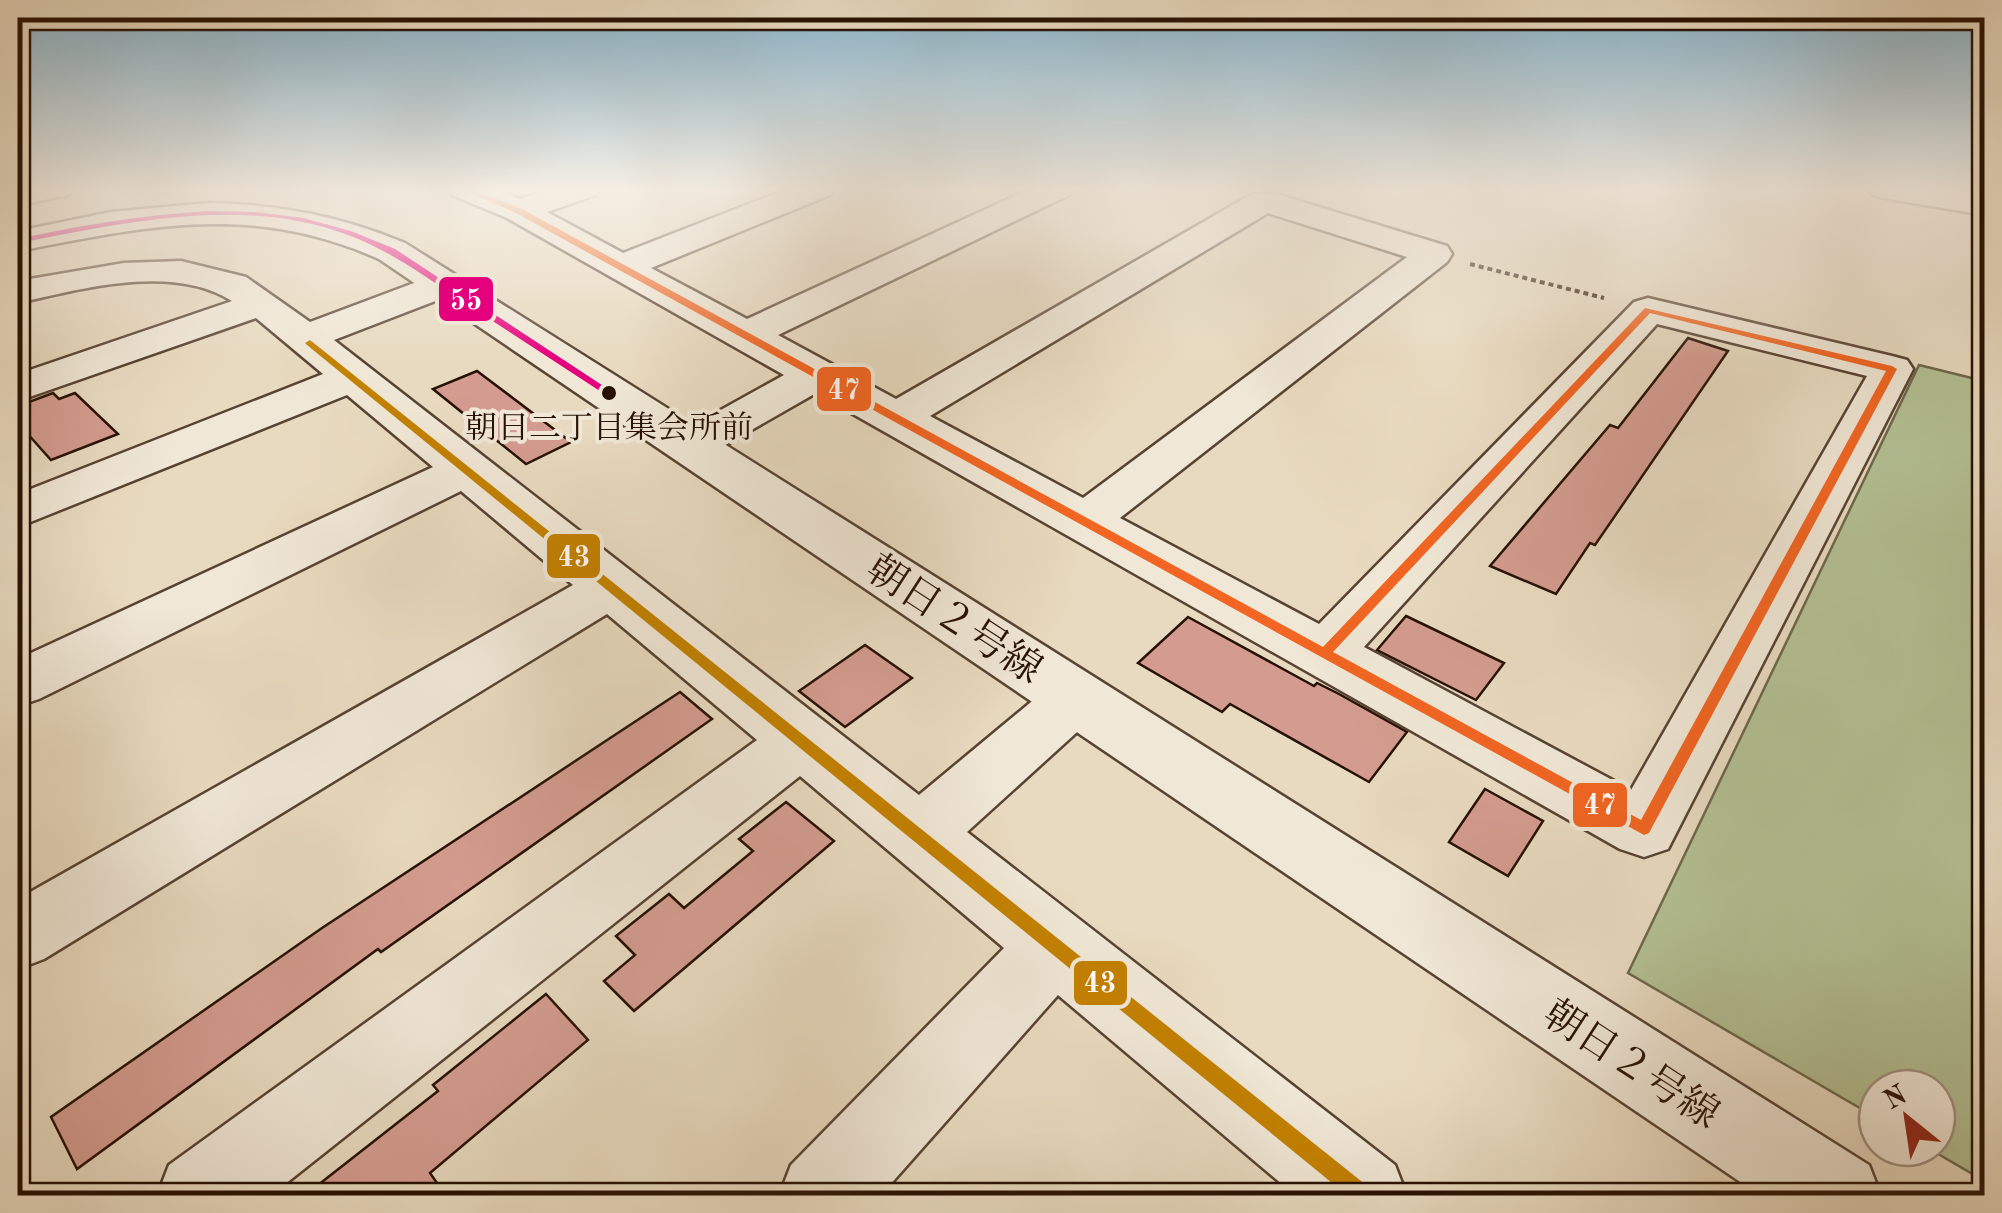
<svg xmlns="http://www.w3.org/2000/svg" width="2002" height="1213" viewBox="0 0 2002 1213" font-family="'Old Standard TT','Noto Serif JP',serif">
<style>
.green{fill:#b3c094;stroke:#6d684c;stroke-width:2.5}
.building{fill:#d49c90;stroke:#271103;stroke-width:2.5}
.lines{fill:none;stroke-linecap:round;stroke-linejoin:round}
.minor-casing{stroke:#574332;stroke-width:5}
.tertiary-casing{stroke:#574332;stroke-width:5}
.path{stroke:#271103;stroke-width:4;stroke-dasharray:5 4;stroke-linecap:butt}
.minor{fill:#f0e7d6;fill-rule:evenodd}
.tertiary{fill:#f0e7d6;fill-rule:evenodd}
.bus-1-casing{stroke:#f0e7d6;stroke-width:8}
.bus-2-casing{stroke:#f0e7d6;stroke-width:8}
.bus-3-casing{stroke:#f0e7d6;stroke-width:8}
.bus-1{fill:#f26522;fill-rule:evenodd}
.bus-2{fill:#e5007d;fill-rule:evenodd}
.bus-3{fill:#c38101;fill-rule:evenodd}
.bus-dot{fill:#271103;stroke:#f0e7d6;stroke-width:4}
.labels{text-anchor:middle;stroke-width:8;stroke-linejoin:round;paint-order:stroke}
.far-bus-label{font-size:32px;fill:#271103;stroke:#f0e7d6}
.street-label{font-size:40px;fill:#271103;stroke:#f0e7d6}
.line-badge{stroke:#f0e7d6;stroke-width:4}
.badge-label{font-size:28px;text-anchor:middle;font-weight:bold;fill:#fff}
</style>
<rect width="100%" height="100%" fill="#e8dac0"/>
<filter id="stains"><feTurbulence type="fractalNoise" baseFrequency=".002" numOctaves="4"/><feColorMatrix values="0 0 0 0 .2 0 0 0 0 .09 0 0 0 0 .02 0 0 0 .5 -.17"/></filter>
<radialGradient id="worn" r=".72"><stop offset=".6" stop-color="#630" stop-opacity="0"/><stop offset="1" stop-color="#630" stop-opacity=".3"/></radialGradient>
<!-- green -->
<polygon class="green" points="1919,365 1984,381 1984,1140 1976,1176 1928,1148 1937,1148 1937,1088 1877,1088 1877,1118 1628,973"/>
<!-- building -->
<g class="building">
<polygon points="1688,338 1728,351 1595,545 1590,543 1556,594 1490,566 1610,425 1618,428"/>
<polygon points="477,371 571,442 526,464 433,389"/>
<polygon points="53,393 59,399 75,393 118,434 51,460 18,423 18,406"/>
<polygon points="1406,616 1504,663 1476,700 1377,650"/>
<polygon points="1188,617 1314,686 1317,683 1339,694 1407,732 1369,782 1230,704 1222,712 1138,663"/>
<polygon points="865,645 912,678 845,727 799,691"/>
<polygon points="680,692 712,719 381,952 378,949 77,1169 51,1117 322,928"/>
<polygon points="1485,789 1543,821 1508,876 1449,842"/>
<polygon points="786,802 834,841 634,1011 604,981 635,955 616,936 669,894 684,908 753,851 739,839"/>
<polygon points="546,994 588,1040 430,1173 446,1196 304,1196 438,1091 433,1085"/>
</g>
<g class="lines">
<!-- minor casing -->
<g class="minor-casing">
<g id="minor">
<polygon points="18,188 74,188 69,195 18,205"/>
<path d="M447 188H492L520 199 553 188H601L596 195 547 212 623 253 790 188H835L830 195 651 268 747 319 1032 188H1074L1069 195 778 335 896 399 1252 194H1276L1447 246 1452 254 1447 262 1120 518 1319 624 1634 302 1648 298 1892 356 1907 360 1913 369 1668 849 1644 857 1620 849 816 393 706 456 690 460 674 456 667 446 674 436 784 375 507 218 452 195ZM1268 213 1407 257 1083 498 930 416ZM1657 324 1867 376 1631 790 1364 647Z"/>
<path d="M181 261 246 277 310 322 430 277 443 274 456 277 462 285 456 293 334 340 919 795 1055 682 1076 676 1097 682 1106 698 1097 714 967 832 1395 1165 1407 1196H1296L1058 995 880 1196H779L791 1165 1004 948 800 776 270 1196H157L169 1165 757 740 607 614 44 959 18 969V899L573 585 461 491 39 699 18 706V659L433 467 347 395 18 527V494L323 374 256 318 18 401V374L232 301C172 263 81 289 18 303V281L124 263Z"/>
</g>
</g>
<!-- tertiary casing -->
<g class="tertiary-casing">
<g id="tertiary">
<polygon points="1868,188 1942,188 1984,195 1984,215 1884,198 1873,195"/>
<path d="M208 203C278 204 340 216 405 243L1869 1165 1881 1196H1761L379 259C252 202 149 226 18 251V231L111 212Z"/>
</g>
</g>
<!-- path -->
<polyline class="path" points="1470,264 1604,298"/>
<!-- minor -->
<use href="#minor" class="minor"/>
<!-- tertiary -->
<use href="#tertiary" class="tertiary"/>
<!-- bus-1 casing -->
<g class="bus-1-casing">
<path id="bus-1" d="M459 188H469L522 209 1323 647 1645 308 1892 366 1897 369 1649 833 1644 835 516 213ZM1650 313 1886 371 1641 820 1333 652Z"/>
</g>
<!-- bus-2 casing -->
<g class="bus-2-casing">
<path id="bus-2" d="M208 211 256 212 303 218 351 231 395 249 614 393 609 396 606 395C557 363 508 331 459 299 423 275 389 250 348 235 241 195 124 223 18 243V239C81 225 143 215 208 211Z"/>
</g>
<!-- bus-3 casing -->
<g class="bus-3-casing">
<polygon id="bus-3" points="310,340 1371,1189 1374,1196 1348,1196 307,345 305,343"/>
</g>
<!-- bus-1 -->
<use href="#bus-1" class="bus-1"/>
<!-- bus-2 -->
<use href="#bus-2" class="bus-2"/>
<!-- bus-3 -->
<use href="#bus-3" class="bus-3"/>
</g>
<!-- sky -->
<linearGradient id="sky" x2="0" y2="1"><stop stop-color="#88b7d1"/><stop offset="0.53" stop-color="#f5eee3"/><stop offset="1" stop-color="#f5eee3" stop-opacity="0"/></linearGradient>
<rect width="2002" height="358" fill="url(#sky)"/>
<!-- markers -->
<circle class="bus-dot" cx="609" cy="393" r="9"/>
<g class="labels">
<!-- far-bus labels -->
<g class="far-bus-label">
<text x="609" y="438">朝日二丁目集会所前</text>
</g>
<!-- street labels -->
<g class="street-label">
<text transform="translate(955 618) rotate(33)" y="14">朝日２号線</text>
<text transform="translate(1632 1063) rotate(33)" y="14">朝日２号線</text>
</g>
</g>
<g class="line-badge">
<rect x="437" y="275" width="58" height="48" rx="10" fill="#e5007d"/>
<rect x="815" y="365" width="58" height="48" rx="10" fill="#f26522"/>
<rect x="545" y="532" width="57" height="48" rx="10" fill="#c38101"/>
<rect x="1571" y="781" width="58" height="48" rx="10" fill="#f26522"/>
<rect x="1072" y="959" width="57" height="48" rx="10" fill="#c38101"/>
</g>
<g class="badge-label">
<text x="466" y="309">55</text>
<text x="844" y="399">47</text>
<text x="574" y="566">43</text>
<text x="1600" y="814">47</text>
<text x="1100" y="992">43</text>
</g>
<!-- margin -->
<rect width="2002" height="1213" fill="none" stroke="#e8dac0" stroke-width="60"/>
<rect x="20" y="20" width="1962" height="1173" fill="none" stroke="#271103" stroke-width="5"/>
<rect x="30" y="30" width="1942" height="1153" fill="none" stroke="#271103" stroke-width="2.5"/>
<!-- north arrow -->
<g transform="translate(1907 1118) rotate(330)"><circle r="48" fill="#f0e7d6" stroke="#a09182" stroke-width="2.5"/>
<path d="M0-8L18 38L0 25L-18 38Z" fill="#8f2418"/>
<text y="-15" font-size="28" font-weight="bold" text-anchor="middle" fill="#271103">N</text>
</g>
<rect width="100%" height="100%" filter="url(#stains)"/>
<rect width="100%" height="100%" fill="url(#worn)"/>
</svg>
